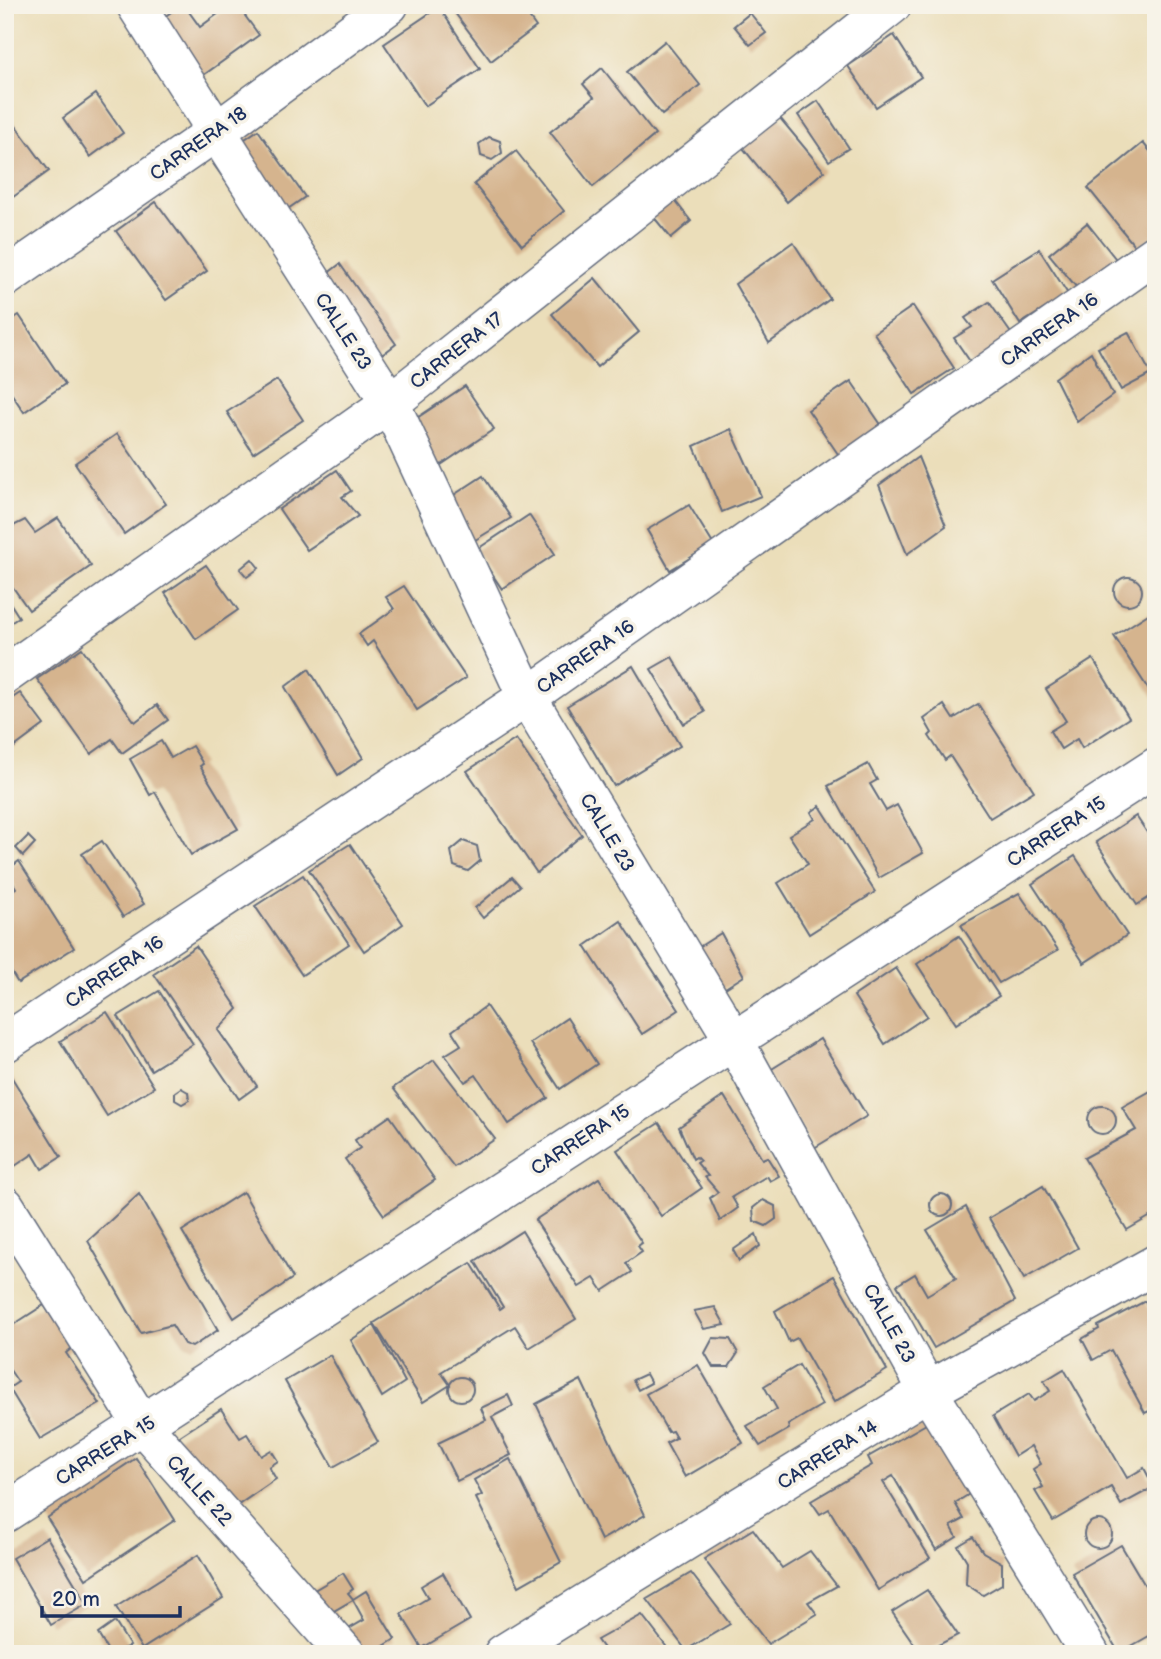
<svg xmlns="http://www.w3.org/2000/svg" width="1161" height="1659" viewBox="0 0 1161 1659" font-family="'Balsamiq Sans',sans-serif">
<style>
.building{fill:#d5b48e;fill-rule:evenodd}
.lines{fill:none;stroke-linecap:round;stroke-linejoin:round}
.minor-casing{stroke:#646c7e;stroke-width:41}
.minor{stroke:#fff;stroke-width:38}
.labels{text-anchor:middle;stroke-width:7;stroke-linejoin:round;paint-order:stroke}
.street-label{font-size:19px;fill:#1b2f5e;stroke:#f7f3e8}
</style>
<rect width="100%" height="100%" fill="#f7f3e8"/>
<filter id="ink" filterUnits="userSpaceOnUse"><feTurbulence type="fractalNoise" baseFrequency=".0143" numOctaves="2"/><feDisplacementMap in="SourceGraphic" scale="14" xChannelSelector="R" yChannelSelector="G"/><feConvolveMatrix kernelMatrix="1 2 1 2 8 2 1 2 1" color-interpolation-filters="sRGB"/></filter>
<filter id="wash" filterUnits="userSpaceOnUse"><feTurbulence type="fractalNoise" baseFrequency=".00686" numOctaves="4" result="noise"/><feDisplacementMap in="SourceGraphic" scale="28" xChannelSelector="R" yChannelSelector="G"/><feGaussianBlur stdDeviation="1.57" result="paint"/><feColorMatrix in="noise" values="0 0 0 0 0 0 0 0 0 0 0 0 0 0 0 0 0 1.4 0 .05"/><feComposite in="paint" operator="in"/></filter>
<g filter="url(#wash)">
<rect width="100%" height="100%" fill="#ebdeba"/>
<g id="blocks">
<!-- building -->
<g class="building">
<polygon points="181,5 184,5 200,27 230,5 237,5 259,35 180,92 139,35"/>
<polygon points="449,5 520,5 536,27 491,61"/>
<polygon points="439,7 480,69 425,106 384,44"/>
<polygon points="750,13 766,33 750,45 734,26"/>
<polygon points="894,35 921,77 876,107 848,66"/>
<polygon points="665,41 700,85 662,115 627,72"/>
<polygon points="602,68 655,135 593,187 550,132 594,97 583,84"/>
<polygon points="96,94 123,133 90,157 63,118"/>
<polygon points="818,101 849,148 829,161 798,115"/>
<polygon points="5,111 49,171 9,200 5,195"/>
<polygon points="775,112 824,171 787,202 738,142"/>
<polygon points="258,130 305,197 259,229 212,162"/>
<polygon points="489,137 500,141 502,153 492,160 481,156 479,144"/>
<polygon points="1143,143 1156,158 1156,233 1137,249 1088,188"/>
<polygon points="516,151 564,211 522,245 474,184"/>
<polygon points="672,197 691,221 671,238 652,215"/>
<polygon points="156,202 207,271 166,300 116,231"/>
<polygon points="1087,223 1119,263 1082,294 1049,254"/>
<polygon points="793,242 830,299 769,343 735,284"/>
<polygon points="1039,249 1068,294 1020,324 992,279"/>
<polygon points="340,264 396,344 356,375 301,294"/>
<polygon points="595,278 639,332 597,367 552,314"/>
<polygon points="989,302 1015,339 974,367 954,338 972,327 965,318"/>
<polygon points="913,306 954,368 914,394 874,333"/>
<polygon points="19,315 65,384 24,412 5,384 5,324"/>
<polygon points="1128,332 1151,374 1121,390 1098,348"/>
<polygon points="1091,352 1113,395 1077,422 1055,378"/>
<polygon points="277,380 303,420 253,453 227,412"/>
<polygon points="851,381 884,429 840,457 808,410"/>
<polygon points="465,386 494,429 426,475 396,432"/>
<polygon points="731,429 761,496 722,512 694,446"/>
<polygon points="117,434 166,504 124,534 75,463"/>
<polygon points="918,457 946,526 907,554 879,485"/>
<polygon points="337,470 351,491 342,497 358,516 307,550 279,509"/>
<polygon points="483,476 511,518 467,545 440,504"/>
<polygon points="689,505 713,544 670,570 647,530"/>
<polygon points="529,515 555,554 502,589 476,550"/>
<polygon points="58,518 91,566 29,610 5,576 5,530 25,520 35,533"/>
<polygon points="252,559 259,568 247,577 240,569"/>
<polygon points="206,565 238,610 196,639 165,593"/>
<circle cx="1128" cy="591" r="14"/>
<polygon points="404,586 466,678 417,710 373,641 367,646 359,634 394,609 386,597"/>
<polygon points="5,595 19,617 5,627"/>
<polygon points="1156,609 1156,701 1114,636"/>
<polygon points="82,648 135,722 157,705 168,720 122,753 112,739 91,754 37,679"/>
<polygon points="672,657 705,712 684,724 651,669"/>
<polygon points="1093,659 1129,718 1082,748 1077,739 1061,749 1050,731 1066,721 1046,689"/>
<polygon points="633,666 680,746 614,786 567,706"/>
<polygon points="309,669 363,758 338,775 285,687"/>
<polygon points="20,693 44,725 5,754 5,703"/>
<polygon points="978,704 1034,791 990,818 950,756 945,760 929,736 932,733 924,719 944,705 953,719"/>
<polygon points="516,739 582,835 537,873 467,771"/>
<polygon points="161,741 171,758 192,746 203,764 200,766 238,829 191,855 155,792 150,795 130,759"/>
<polygon points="868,764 877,780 870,784 886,811 897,805 923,853 879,878 828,786"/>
<polygon points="820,806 875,892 809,934 778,883 808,864 789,835 815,819 811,812"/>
<polygon points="1136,816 1156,846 1156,893 1137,905 1096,842"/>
<polygon points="28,836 35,843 23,856 16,848"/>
<polygon points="102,841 144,904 123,917 82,854"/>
<polygon points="463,841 477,846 480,861 468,871 454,866 451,851"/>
<polygon points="350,844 403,924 364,951 309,870"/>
<polygon points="1075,856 1127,935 1084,963 1032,884"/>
<polygon points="19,861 74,948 18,983 5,962 5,895 16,888 6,871"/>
<polygon points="303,875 349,944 302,975 255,906"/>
<polygon points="512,877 520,886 483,918 475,908"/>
<polygon points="1019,893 1058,950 999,983 961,925"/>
<polygon points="621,921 679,1010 642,1034 585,946"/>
<polygon points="721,933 744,976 722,990 699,947"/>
<polygon points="959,936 999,996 956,1024 917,964"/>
<polygon points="196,946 238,1009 218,1030 257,1086 239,1099 154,974"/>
<polygon points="896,968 927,1016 885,1044 854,996"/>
<polygon points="159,991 193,1044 151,1070 118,1016"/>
<polygon points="486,1006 548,1098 509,1124 476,1075 465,1082 445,1055 461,1045 452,1031"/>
<polygon points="107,1012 154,1087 107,1116 60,1041"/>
<polygon points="567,1018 597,1064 560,1089 530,1043"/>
<polygon points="820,1039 867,1116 814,1148 767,1072"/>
<polygon points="434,1060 495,1139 454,1167 393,1088"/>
<polygon points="9,1073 61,1157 42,1169 33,1154 12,1168 5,1158 5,1075"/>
<polygon points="181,1088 188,1092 189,1100 182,1104 175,1100 175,1092"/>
<polygon points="1156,1088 1156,1213 1127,1230 1084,1158 1136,1130 1122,1107"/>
<polygon points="724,1096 762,1159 767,1157 779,1176 770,1181 767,1176 732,1197 738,1208 720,1221 710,1198 718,1192 705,1177 708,1176 697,1163 700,1161 696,1157 693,1159 679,1127"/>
<circle cx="1102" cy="1120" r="14"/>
<polygon points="390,1116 435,1180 384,1215 345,1159 360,1148 355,1140"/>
<polygon points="659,1123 702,1188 661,1216 617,1150"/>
<polygon points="599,1178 642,1243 638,1246 642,1252 626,1263 632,1272 603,1291 594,1278 579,1287 535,1220"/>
<polygon points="1043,1186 1078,1248 1024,1279 989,1218"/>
<polygon points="243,1192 293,1278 234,1318 182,1231"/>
<circle cx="941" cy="1205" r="11"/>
<polygon points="139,1194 218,1330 192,1347 184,1344 172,1325 141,1333 88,1241"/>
<polygon points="763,1200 775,1206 776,1219 766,1226 754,1221 753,1208"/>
<polygon points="966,1207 1015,1301 934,1348 897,1285 915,1274 927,1295 956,1278 927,1230"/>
<polygon points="522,1231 576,1319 529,1348 515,1326 441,1372 450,1385 423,1402 374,1323 471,1263 500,1309 503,1307 475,1261"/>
<polygon points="756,1234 760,1246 739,1261 733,1250"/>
<polygon points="834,1276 887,1370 834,1402 797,1338 789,1342 775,1311"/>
<polygon points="1145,1301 1156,1321 1156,1408 1145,1413 1111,1350 1093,1360 1082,1339 1099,1329 1098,1326"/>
<polygon points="44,1305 72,1348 66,1353 100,1404 40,1439 9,1388 18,1382 5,1363 5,1314 13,1325"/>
<polygon points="715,1307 725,1325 704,1329 694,1311"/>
<polygon points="374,1325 405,1382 382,1397 351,1340"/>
<polygon points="713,1338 730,1339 738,1353 729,1367 713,1367 705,1353"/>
<polygon points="330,1355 378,1442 333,1467 285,1381"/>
<polygon points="698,1365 743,1443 685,1477 666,1443 676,1438 672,1431 668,1432 646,1394"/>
<polygon points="799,1365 822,1405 788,1425 789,1429 760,1446 747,1426 777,1409 764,1386"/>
<polygon points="1064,1369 1127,1478 1144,1468 1154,1487 1121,1505 1111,1487 1053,1521 1035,1491 1043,1487 1033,1469 1041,1464 1031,1446 1015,1456 993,1416 1029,1394 1034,1401 1050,1391 1044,1381"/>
<polygon points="646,1374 651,1383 638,1390 633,1380"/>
<circle cx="461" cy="1389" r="12"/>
<polygon points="581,1380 645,1515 601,1540 536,1404"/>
<polygon points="508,1395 513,1406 492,1417 511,1455 457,1481 438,1443 486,1420 481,1408"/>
<polygon points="221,1409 240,1438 247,1434 261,1456 271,1450 278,1461 269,1467 276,1479 225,1514 177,1438"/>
<polygon points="928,1423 971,1493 955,1503 964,1519 951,1526 957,1537 936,1550 893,1476 883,1482 930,1558 878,1590 829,1509 820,1514 811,1501 872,1465 868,1457"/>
<polygon points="136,1458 175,1520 86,1579 47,1518"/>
<polygon points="510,1459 561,1562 519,1586 476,1498 482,1495 474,1480"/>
<circle cx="1098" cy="1534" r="14"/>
<polygon points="753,1529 782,1568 810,1551 837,1586 808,1602 817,1614 768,1644 704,1559"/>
<polygon points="47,1537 87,1604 51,1625 12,1558"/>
<polygon points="973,1537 983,1552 1002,1563 1002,1584 983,1595 966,1584 967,1561 958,1546"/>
<polygon points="1121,1545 1156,1604 1156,1632 1119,1653 1072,1573"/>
<polygon points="198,1555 223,1598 142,1649 116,1607"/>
<path d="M343 1573 353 1589 348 1593 353 1599 366 1591 395 1639 371 1654H323L296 1601ZM353 1600 364 1620 345 1631 334 1611Z"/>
<polygon points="443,1573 470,1620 422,1648 401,1614 428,1598 421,1586"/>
<polygon points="691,1573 730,1624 686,1650 647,1599"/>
<polygon points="927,1590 958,1635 921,1654 892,1612"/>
<polygon points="642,1615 672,1654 607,1654 597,1640"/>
<polygon points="115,1622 130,1646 110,1654 98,1634"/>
</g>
</g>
</g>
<g filter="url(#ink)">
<use href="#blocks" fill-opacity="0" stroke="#646c7e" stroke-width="2"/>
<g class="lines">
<!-- minor casing -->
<g class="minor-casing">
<g id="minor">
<polyline points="136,5 390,403 527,697 733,1039 928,1391 1090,1654"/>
<polyline points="5,278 217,131 389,5"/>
<polyline points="5,675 390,403 892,5"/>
<polyline points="5,1043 527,697 1156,254"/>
<polyline points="5,1206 143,1426 346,1654"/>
<polyline points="5,1513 1156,767"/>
<polyline points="503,1654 928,1391 1156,1264"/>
</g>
</g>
<!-- minor -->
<use href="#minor" class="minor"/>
</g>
</g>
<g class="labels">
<!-- street labels -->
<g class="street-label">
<text transform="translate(198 143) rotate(-35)" y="7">CARRERA 18</text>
<text transform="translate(1049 329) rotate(-35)" y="7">CARRERA 16</text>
<text transform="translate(344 331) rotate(57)" y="7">CALLE 23</text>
<text transform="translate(456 350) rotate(-38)" y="7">CARRERA 17</text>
<text transform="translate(585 656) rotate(-35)" y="7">CARRERA 16</text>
<text transform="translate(1056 831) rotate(-33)" y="7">CARRERA 15</text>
<text transform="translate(608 832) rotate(59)" y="7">CALLE 23</text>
<text transform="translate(114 971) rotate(-34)" y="7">CARRERA 16</text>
<text transform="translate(580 1139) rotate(-33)" y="7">CARRERA 15</text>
<text transform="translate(890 1323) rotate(61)" y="7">CALLE 23</text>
<text transform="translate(105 1450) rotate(-32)" y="7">CARRERA 15</text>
<text transform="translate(827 1454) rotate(-32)" y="7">CARRERA 14</text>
<text transform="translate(200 1490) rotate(48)" y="7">CALLE 22</text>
</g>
</g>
<!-- margin -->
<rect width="1161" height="1659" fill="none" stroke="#f7f3e8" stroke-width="28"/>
<!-- scale -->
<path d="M42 1606v10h138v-10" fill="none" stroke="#1b2f5e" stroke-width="3.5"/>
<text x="52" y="1606" font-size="21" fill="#1b2f5e" stroke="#f7f3e8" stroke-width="5" paint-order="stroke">20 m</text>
</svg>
